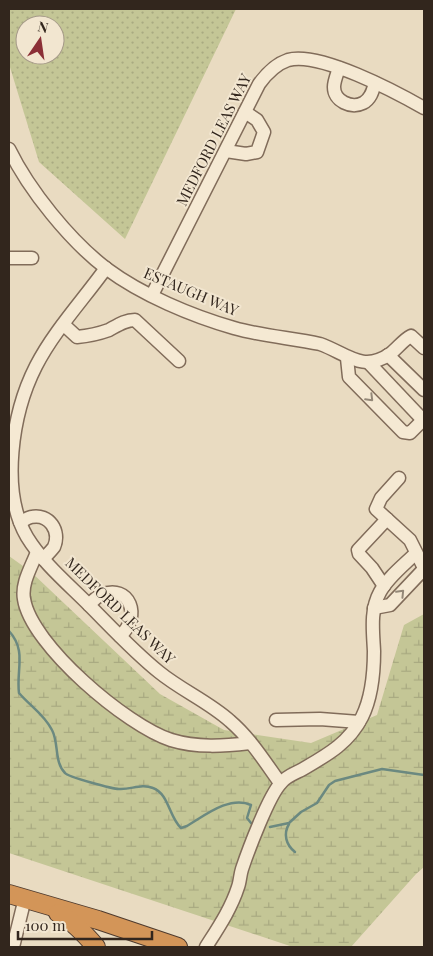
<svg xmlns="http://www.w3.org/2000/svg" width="433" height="956" viewBox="0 0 433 956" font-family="'Playfair Display',serif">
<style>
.green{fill:url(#green-dots);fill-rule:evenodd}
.wetland{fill:url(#wetland-marsh)}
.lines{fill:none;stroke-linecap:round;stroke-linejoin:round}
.stream{stroke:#6b8980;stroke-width:2.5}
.minor-casing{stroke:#816c5a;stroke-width:15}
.highway-casing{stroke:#4f3b2e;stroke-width:20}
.minor{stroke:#f5e9d3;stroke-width:12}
.highway{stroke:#d39558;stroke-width:18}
.oneway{stroke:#948878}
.labels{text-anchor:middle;stroke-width:4;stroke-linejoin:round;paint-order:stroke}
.street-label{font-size:15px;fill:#32261d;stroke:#f2e6d0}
</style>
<defs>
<pattern id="green-dots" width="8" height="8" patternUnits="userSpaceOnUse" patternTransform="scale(1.25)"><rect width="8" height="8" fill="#c4c696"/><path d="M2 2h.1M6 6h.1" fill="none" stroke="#a9aa81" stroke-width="1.8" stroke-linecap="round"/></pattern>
<pattern id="wetland-marsh" width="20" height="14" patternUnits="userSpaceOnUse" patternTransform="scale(1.25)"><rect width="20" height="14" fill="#c4c696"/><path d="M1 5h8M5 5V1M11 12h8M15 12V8" fill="none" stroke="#a9aa81"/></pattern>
</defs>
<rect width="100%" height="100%" fill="#e9dbc1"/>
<!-- green -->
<path class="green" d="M9 9H236L125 239 39 162 9 64ZM25 25H55V55H25Z"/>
<!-- wetland -->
<polygon class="wetland" points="9,556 30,571 160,694 224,730 311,743 377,715 404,625 424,614 424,867 416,874 351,947 293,947 9,853"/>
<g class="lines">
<!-- stream -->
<g class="stream">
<path d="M9 631C27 651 16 669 19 693 30 706 44 714 52 730 59 743 54 762 65 773 68 777 113 789 119 789 131 790 141 783 153 788 169 794 169 817 181 828L187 826C204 816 230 795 251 805L247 818 251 823"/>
<path d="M289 824C283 834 286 845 295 852"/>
<polyline points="270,827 289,823 301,812 317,803 329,785 335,781 382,769 424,775"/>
</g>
<!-- minor casing -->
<g class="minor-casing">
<g id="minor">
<path d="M339 68C337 74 334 81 334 87 334 101 351 109 363 103 371 99 373 90 375 83"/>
<path d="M9 149C29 190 70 241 107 269 142 295 192 316 234 328 262 336 292 338 320 344 346 353 362 373 390 354 397 349 403 340 411 336L424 348"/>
<polyline points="226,151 246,154 257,152 264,132 257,120 245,112"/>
<polyline points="9,258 32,258"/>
<path d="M106 268C83 300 54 331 36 366 12 413 0 491 27 537 43 563 67 583 88 604 111 627 134 652 159 672 181 690 209 702 230 721 250 738 265 762 280 783"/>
<path d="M152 295 259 84C267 73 276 64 288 60 319 51 396 92 424 108"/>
<path d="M64 325 77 337C88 336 98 334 109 330 118 325 125 320 135 320L179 361"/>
<polyline points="388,355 424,390"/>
<polyline points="347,358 349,377 403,432 410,433 424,419"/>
<polyline points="369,363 423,420"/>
<polyline points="399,478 381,498 376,509 410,540 424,568"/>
<path d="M20 522C23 521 27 518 31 517 49 513 61 531 54 547 51 551 47 555 43 559"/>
<path d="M37 552C32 566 21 583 24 599 31 645 127 726 171 740 197 748 224 746 250 743"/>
<polyline points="384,586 372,568 359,554 358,550 387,519"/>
<path d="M89 605C92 602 96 597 101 595 130 583 142 617 120 636"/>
<polyline points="374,608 390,605 424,569"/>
<polyline points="276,720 320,719 359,722"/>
<polyline points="13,947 25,898"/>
<path d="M206 947C218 928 231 909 238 887 240 882 240 875 242 869 248 851 269 795 281 783 286 776 296 773 303 769 327 755 349 743 362 717 372 697 374 674 374 651 373 631 370 610 380 592 388 577 404 565 416 553"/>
</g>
</g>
<!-- highway casing -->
<g class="highway-casing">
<g id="highway">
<polyline points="9,894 98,920 178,947"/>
<path d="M58 913C73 921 85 934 96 947"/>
</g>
</g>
<!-- minor -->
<use href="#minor" class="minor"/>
<!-- highway -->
<use href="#highway" class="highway"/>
</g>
<!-- one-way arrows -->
<defs><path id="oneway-chevron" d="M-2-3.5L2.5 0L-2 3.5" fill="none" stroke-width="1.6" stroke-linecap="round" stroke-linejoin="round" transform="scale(1.25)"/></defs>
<g class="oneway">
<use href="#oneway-chevron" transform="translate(370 398) rotate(45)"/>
<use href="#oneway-chevron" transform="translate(401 593) rotate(-46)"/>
</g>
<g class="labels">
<!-- street labels -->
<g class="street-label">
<text transform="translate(214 140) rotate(-63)" y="5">MEDFORD LEAS WAY</text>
<text transform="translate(191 292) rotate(23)" y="5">ESTAUGH WAY</text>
<text transform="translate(120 611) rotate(44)" y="5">MEDFORD LEAS WAY</text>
</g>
</g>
<!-- border -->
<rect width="433" height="956" fill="none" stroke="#32261d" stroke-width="20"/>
<!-- north arrow -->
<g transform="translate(40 40) rotate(13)"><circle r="24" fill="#f2e6d0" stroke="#a59988"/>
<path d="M0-4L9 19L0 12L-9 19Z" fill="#8b2f36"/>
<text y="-8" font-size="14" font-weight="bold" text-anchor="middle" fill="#32261d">N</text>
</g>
<!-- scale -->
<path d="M18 931v8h134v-8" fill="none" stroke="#32261d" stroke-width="2.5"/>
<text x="25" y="931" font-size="15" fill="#32261d" stroke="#f2e6d0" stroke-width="4" paint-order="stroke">100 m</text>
</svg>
